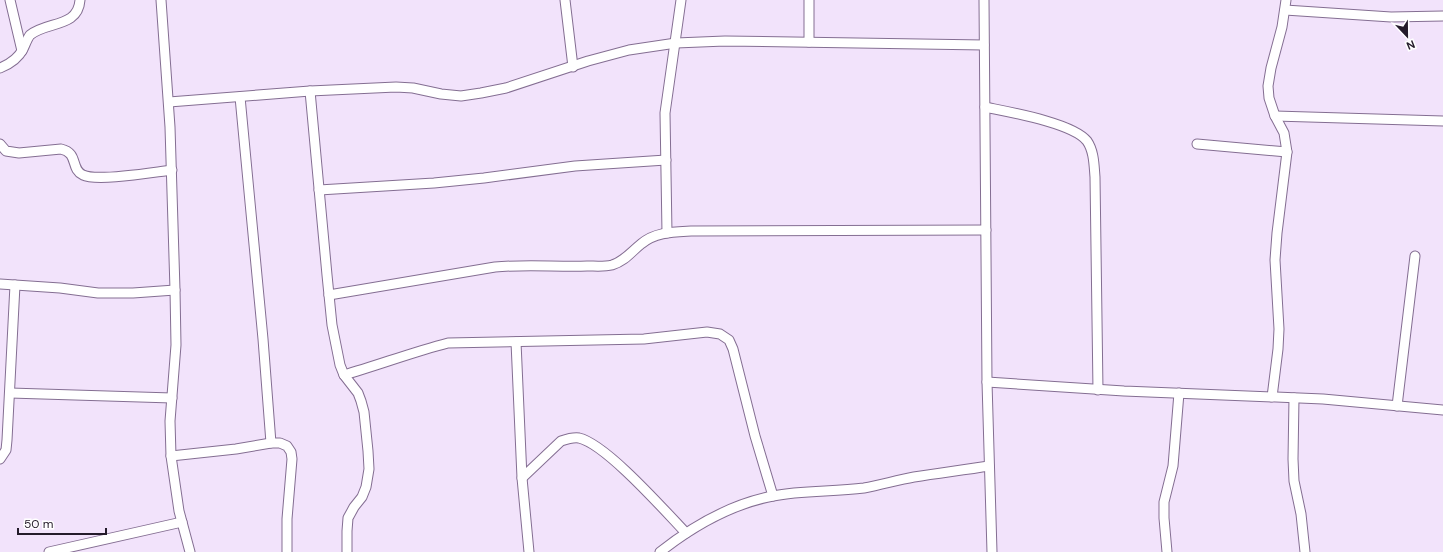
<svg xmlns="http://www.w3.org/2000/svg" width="1443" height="552" viewBox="0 0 1443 552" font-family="'DM Sans',sans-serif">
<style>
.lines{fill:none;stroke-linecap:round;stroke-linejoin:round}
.street-casing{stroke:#846e92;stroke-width:11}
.street{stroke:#fff;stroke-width:9}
</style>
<rect width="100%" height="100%" fill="#f2e3fb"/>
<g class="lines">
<!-- street casing -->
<g class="street-casing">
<g id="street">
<polyline points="10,0 22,51"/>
<polyline points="161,0 170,127 175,290 176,345 170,421 171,456 179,511 190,552"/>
<polyline points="565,0 573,67"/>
<polyline points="809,0 809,42"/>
<polyline points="984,0 987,382 992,552"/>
<polyline points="1285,10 1391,17 1443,16"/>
<path d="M0 68C10 64 18 59 23 49 25 45 27 39 30 35 47 21 78 28 80 0"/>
<polyline points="310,91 327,275 332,325 340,365 344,375 358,393 361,401 364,412 368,451 369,469 366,487 362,497 354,507 348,518 347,531 347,552"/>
<polyline points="240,97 263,339 271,443"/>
<polyline points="169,102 310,91 396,87 413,88 441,94 461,96 481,93 506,88 588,61 629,50 676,43 725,41 984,45"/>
<path d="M985 107C1009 112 1073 123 1087 141 1094 151 1094 165 1095 177L1098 390"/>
<polyline points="1275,116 1443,121"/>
<path d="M0 144 6 151 19 153 61 149C79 153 70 169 83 175 97 182 154 172 172 170"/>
<polyline points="1197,144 1287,152"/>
<polyline points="319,190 434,183 484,178 575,166 666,160"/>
<polyline points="667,233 665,113 681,0"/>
<polyline points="0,284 60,288 98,293 133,293 175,290"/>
<path d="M329 295 495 267C526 264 557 267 587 266 595 266 604 267 612 265 625 261 631 252 641 244 655 232 673 232 691 231L986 230"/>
<polyline points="516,342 522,478 529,552"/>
<path d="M344 375C379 365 413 352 448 343L644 339 707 332 720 334 729 340 733 349 755 436 773 496"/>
<polyline points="987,382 1124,391 1323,399 1443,410"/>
<polyline points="10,393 172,398"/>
<polyline points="1272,397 1278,349 1279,329 1275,260 1277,233 1287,152 1284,133 1275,116 1269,98 1268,86 1271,68 1282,27 1286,0"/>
<polyline points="1294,398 1293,459 1294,481 1301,514 1305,552"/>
<polyline points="1397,406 1415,256"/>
<polyline points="171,456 236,449 271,443 280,443 287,446 291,452 292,459 287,519 287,552"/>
<polyline points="0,459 6,450 7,440 15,285"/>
<path d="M522 478 561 441C567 439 573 437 579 438 606 444 665 511 686 533"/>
<polyline points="49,552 182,522"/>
<path d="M660 552C693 526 732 504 773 496 802 490 834 492 864 488 881 485 897 480 914 477 939 473 964 470 989 466"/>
<polyline points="1167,552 1164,518 1164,502 1173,466 1179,393"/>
</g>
</g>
<!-- street -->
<use href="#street" class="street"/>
</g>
<!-- north arrow -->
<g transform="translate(1407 36) rotate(158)" stroke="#ffffff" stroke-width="3" paint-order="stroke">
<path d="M0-3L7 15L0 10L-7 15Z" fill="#241b2a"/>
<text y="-6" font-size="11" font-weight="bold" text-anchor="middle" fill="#241b2a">N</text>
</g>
<!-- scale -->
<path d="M18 528v6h88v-6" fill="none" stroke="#241b2a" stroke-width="2"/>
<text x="24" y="528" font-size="12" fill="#241b2a" stroke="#ffffff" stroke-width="3" paint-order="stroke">50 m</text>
</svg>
